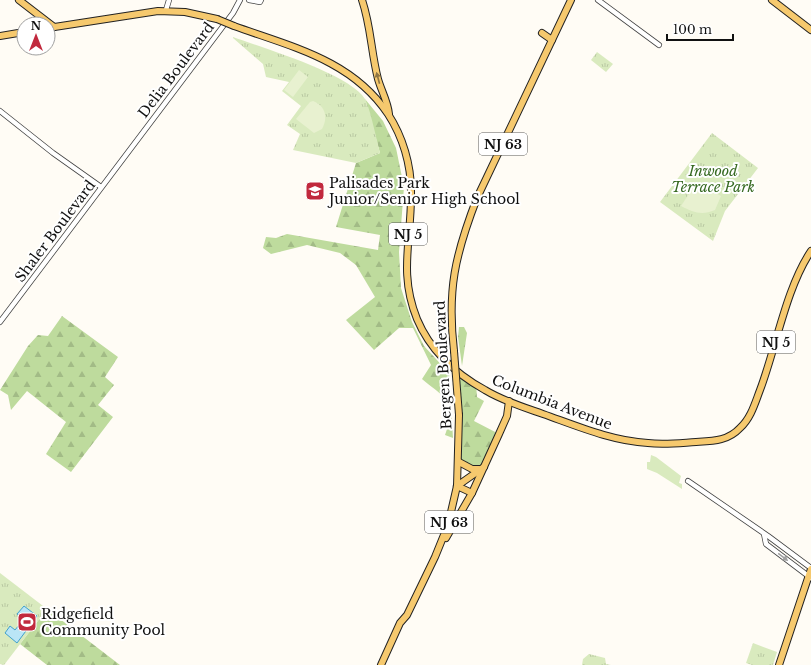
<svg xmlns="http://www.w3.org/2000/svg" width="811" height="665" viewBox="0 0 811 665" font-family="'Libre Baskerville',serif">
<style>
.grass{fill:#d9eabe}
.forest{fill:url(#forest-firs)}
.park{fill:url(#park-tufts)}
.pitch{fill:#e8f1d0}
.water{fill:#bae5f6;stroke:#42a1cc}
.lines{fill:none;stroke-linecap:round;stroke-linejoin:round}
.minor-casing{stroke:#444;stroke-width:6}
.major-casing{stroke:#222;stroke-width:8}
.minor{stroke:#fff;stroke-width:4.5}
.major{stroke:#f6c96e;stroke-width:6}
.major-bridge-casing{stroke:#222;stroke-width:8;stroke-linecap:butt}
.major-bridge{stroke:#f6c96e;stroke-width:6}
.oneway{fill:#8f7644}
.oneway2{fill:#a0a0a0}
.labels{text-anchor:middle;stroke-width:4;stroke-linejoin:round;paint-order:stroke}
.shield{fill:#fff;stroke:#585858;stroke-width:1}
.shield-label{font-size:13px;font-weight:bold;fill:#111}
.street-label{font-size:14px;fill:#111;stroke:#fff}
.park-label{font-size:14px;font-style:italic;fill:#366921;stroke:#fff}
.poi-label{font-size:14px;fill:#111;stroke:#fff;text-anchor:start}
</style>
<defs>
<pattern id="forest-firs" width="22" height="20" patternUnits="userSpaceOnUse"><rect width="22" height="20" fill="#bedb9d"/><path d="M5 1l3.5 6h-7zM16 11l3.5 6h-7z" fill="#a2bb86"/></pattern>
<pattern id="park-tufts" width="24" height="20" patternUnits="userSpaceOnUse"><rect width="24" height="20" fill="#d9eabe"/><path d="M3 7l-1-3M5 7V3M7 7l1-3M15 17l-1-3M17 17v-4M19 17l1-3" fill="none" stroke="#b9c8a2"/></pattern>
</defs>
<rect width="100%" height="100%" fill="#fffcf5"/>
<!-- grass -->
<polygon class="grass" points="651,455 656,457 681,476 679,483 682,484 682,489 657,473 647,469 647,462 650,462"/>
<!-- forest -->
<g class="forest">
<path d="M365 99 383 121 396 148 404 187 399 252 401 288 412 322 424 346 449 373 453 438 445 435C458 400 447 400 422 379L431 365 413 328H399L374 350 346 320 375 297 356 265 340 253 307 245 271 254 263 248 266 237 276 238 287 234 378 250 380 235 336 227 356 163 380 153Z"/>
<polygon points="62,316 118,357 105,377 114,385 98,405 113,417 71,472 46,454 66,422 27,391 11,410 8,395 0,390 28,346 38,335 48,336"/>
<polygon points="459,327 464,327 467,333 462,366 458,337"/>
<polygon points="456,369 476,384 477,397 484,401 474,421 499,434 484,467 479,469 459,462"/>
<polygon points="47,609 120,665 47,665 20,644"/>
</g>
<!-- park -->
<g class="park">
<path d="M233 37C263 48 350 74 365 99 370 108 377 141 380 153L356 163 293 150 300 134 287 125 301 106 282 91 289 82 266 77 263 64 233 38Z"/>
<polygon points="597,52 613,64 606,72 591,60"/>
<polygon points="712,133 758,168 725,211 713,241 660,202"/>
<polygon points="0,573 47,609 4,665 0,664"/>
<polygon points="753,643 777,652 773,665 752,665 746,663"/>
<polygon points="589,654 605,658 606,664 611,665 582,665 583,659"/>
</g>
<!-- pitch -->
<g class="pitch">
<polygon points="299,70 308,77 293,97 284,90"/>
<path d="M313 101C326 106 328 118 322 129L314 133 296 119 310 102Z"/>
<path d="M701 185 721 196 715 210C701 216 693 212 681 206L694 186Z"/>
</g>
<!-- water -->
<polygon class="water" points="24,606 37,616 17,643 5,633 10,626 15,630 24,619 17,614"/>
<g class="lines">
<!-- minor casing -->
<g class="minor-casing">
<g id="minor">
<polyline points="249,0 260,2 261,0"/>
<polyline points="598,0 659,45"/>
<polyline points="166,10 169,0"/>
<polyline points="0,111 53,153 101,187"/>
<polyline points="0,322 233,13 240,0"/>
<polyline points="688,481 768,536 811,568"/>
<polyline points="764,534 766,544 811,578"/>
</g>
</g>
<!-- major casing -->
<g class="major-casing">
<g id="major">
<polyline points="19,0 54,27"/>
<path d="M362 0C371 26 371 52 378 79 381 90 388 102 389 114"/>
<polyline points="772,0 811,30"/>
<path d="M234 26C292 47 352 60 388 114 403 137 411 165 411 191 412 239 398 272 417 319 430 350 456 374 485 390 503 401 523 407 543 414 577 426 612 441 648 443 664 445 680 443 696 442 713 441 728 441 740 428 751 418 755 403 760 390 776 348 786 288 811 251"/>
<polyline points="48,28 158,11 185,12 217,19"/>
<polyline points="542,33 552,40"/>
<polyline points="0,36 24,32"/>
<path d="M454 351C447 290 455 255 477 198L571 0"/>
<polyline points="459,462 472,469 479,469"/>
<polyline points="457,486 484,467"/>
<polyline points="457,486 472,493"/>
<polyline points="446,538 472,493 499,434 507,416 509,401"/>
<polyline points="381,665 400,623 407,615 435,557 448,525 457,486 459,415"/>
<polyline points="779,665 811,569"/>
</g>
</g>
<!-- minor -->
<use href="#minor" class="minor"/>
<!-- major -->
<use href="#major" class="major"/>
<!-- major-bridge casing -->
<g class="major-bridge-casing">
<g id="major-bridge">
<polyline points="217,19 234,26"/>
<polyline points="454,351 459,415"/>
</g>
</g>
<!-- major-bridge -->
<use href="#major-bridge" class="major-bridge"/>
</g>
<!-- one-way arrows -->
<defs><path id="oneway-solid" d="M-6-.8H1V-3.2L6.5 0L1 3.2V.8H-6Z"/></defs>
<use class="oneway" href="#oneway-solid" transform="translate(378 78) rotate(-105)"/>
<use class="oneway2" href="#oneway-solid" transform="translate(783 557) rotate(37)"/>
<!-- icons -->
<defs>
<g id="school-square" transform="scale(1)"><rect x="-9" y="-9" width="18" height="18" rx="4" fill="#c1293d" stroke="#fff"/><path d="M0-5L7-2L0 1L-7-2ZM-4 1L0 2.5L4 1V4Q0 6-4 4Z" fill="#fff"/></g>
<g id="stadium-square" transform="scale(1)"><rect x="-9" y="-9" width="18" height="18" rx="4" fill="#c1293d" stroke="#fff"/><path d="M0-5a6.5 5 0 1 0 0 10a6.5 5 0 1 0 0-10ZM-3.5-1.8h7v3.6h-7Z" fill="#fff"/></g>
</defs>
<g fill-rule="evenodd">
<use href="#school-square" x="315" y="191"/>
<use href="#stadium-square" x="27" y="622"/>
</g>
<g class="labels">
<!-- shield labels -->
<g class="shield">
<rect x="479" y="133" width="48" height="22" rx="3"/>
<rect x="389" y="223" width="38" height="22" rx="3"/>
<rect x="757" y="331" width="38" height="22" rx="3"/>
<rect x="425" y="511" width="48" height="22" rx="3"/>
</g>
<g class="shield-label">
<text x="503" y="149">NJ 63</text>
<text x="408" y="239">NJ 5</text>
<text x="776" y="347">NJ 5</text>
<text x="449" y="527">NJ 63</text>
</g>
<!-- street labels -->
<g class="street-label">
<text transform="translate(176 70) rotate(-53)" y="5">Delia Boulevard</text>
<text transform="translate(55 231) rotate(-53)" y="5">Shaler Boulevard</text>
<text transform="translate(443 365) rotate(-93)" y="5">Bergen Boulevard</text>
<text transform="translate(552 402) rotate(21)" y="5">Columbia Avenue</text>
</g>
<!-- park labels -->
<g class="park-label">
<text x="713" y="176">Inwood<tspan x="713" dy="16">Terrace Park</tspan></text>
</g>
<!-- poi labels -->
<g class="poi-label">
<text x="329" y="188">Palisades Park<tspan x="329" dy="16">Junior/Senior High School</tspan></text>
<text x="41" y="619">Ridgefield<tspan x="41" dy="16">Community Pool</tspan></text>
</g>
</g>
<!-- north arrow -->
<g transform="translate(36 36)"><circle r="19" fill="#ffffff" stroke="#a0a0a0"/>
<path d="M0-3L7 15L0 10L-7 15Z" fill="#c1293d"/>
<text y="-6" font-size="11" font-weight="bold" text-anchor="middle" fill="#111111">N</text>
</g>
<!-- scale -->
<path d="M667 34v6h66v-6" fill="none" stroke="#111111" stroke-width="2"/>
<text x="673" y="34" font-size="12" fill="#111111" stroke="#ffffff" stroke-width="3" paint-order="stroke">100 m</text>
</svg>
